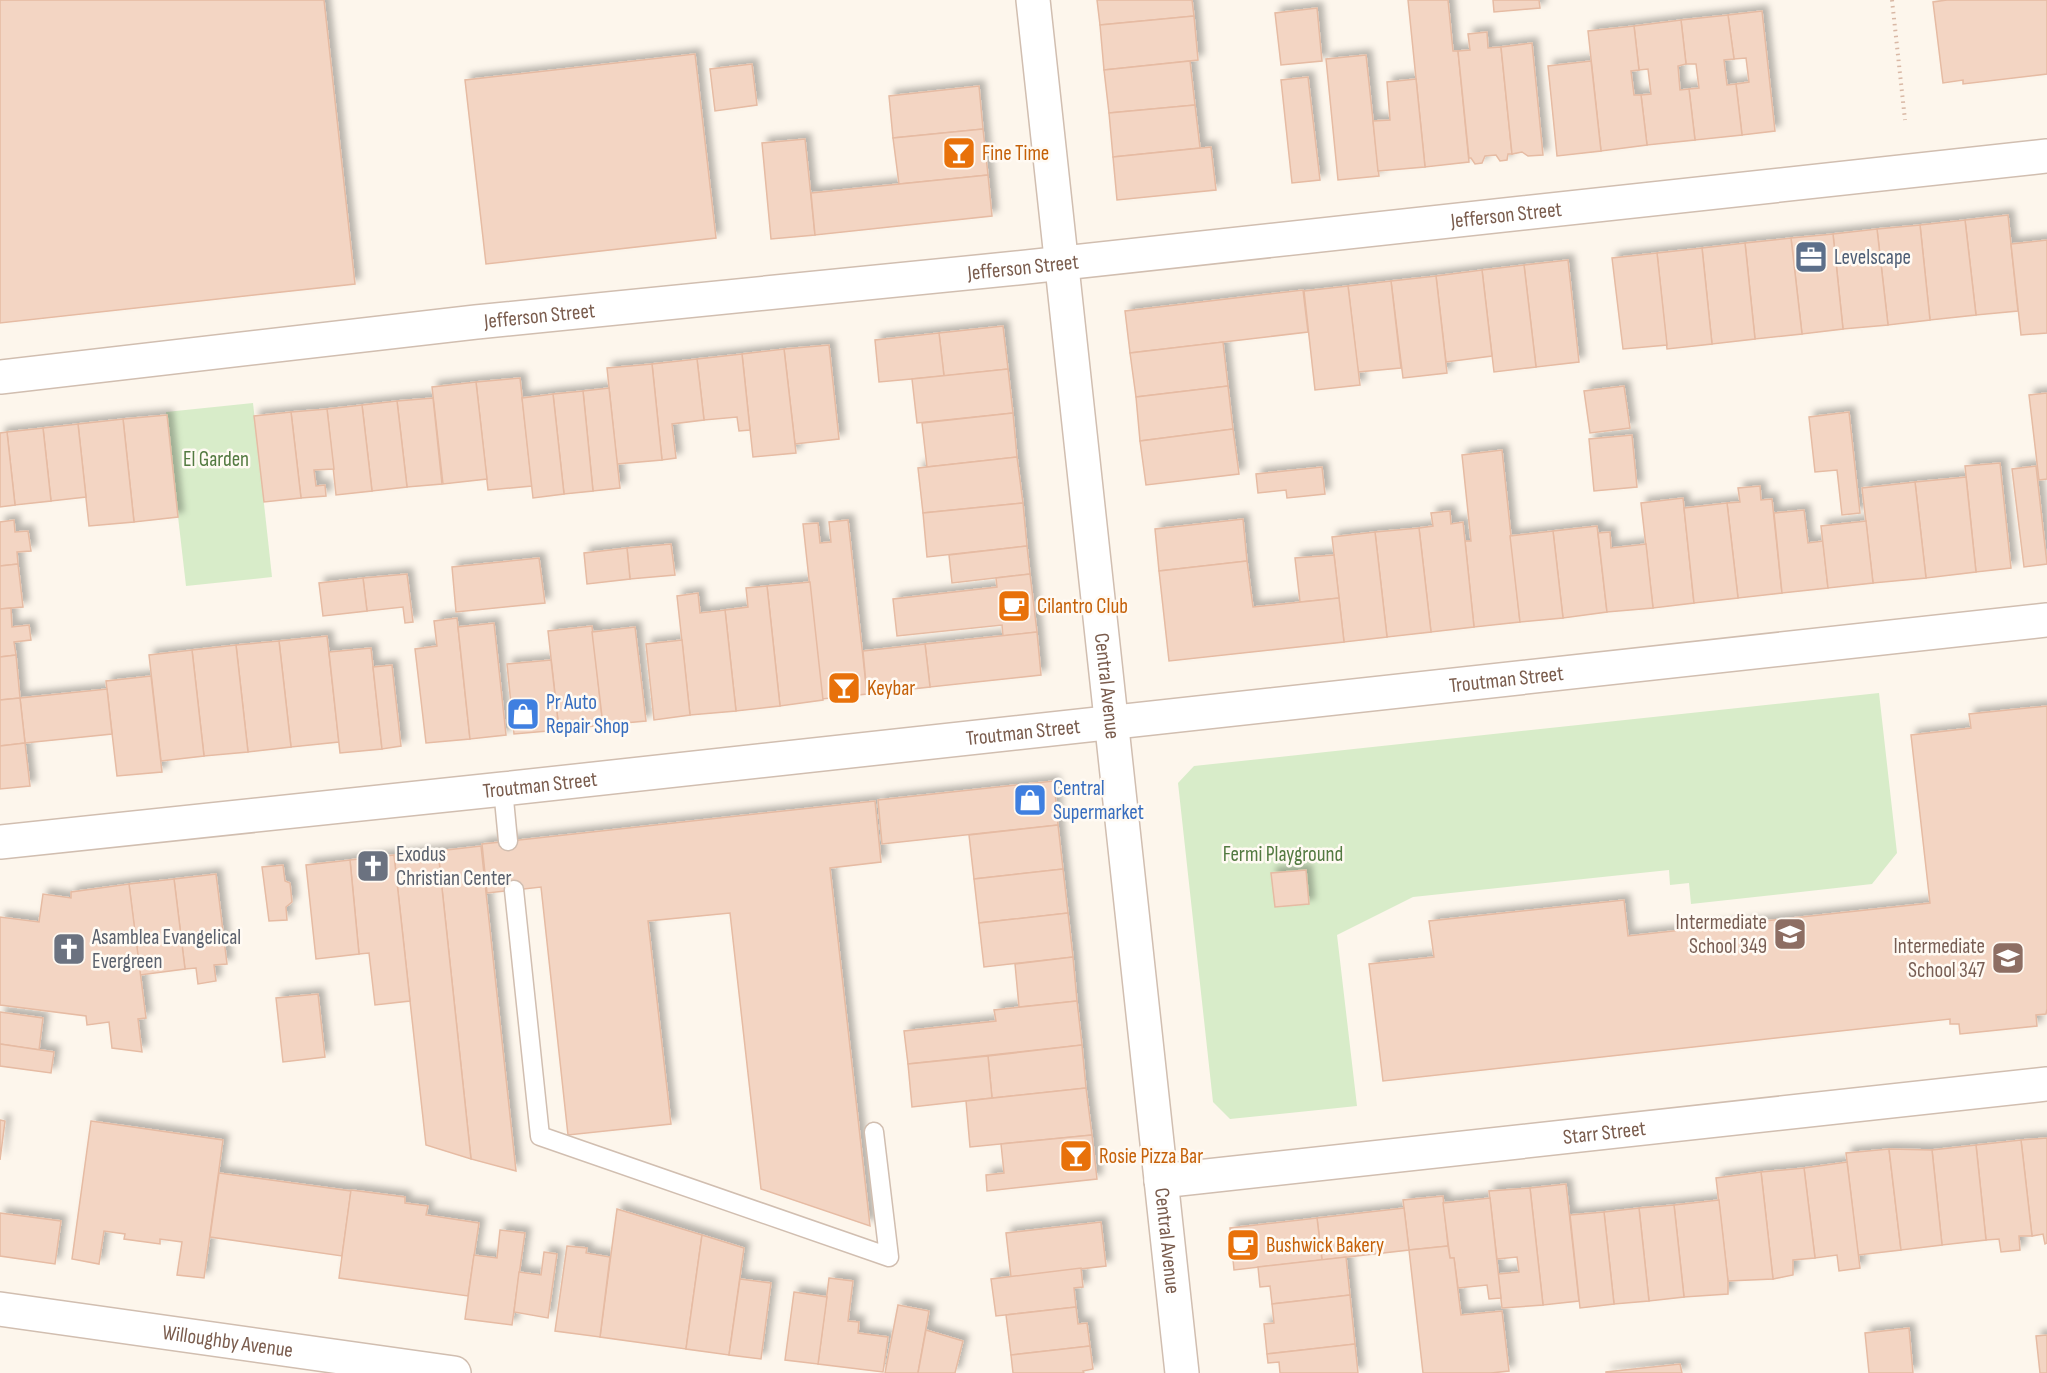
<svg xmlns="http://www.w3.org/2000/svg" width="2047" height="1373" viewBox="0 0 2047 1373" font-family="'Sofia Sans Condensed',sans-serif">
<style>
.green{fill:#d8ecc9}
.building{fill:#f3d5c3;stroke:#e6bba3;stroke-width:1.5;filter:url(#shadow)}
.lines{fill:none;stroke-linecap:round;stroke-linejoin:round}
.lane-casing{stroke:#d1beb0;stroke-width:21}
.street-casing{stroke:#d1beb0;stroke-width:36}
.path{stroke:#d9b8a5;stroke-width:4;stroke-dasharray:1.5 4.5;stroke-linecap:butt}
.lane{stroke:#fff;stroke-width:18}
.street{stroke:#fff;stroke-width:33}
.labels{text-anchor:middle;stroke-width:5;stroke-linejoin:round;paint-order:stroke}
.food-label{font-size:21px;fill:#c56008;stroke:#fffaf3;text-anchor:start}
.street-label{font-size:21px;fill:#7a5c4d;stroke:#fffaf3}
.service-label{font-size:21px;fill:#4e5e75;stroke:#fffaf3;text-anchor:start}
.park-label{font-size:21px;fill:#537a41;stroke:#fffaf3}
.shop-label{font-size:21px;fill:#366cbe;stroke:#fffaf3;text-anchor:start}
.worship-label{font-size:21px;fill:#5b616d;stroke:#fffaf3;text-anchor:start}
.education-label{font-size:21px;fill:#785e54;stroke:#fffaf3;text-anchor:end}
</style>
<defs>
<filter id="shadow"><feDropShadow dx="5.5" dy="-5.5" stdDeviation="3" flood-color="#0004"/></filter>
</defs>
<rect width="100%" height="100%" fill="#fdf6ec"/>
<!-- green -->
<g class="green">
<polygon points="253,403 272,577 186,586 166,412"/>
<polygon points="1879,693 1897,853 1872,884 1691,904 1689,883 1670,885 1669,870 1413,897 1337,935 1357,1106 1230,1119 1213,1102 1178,783 1194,766"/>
</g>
<!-- building -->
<g class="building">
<polygon points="0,0 324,0 355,284 0,323"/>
<polygon points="1097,0 1192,0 1194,16 1100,25"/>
<polygon points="1408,0 1448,0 1453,51 1458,51 1469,162 1425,167"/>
<polygon points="1493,0 1539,0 1540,8 1494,12"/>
<polygon points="1947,0 2047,0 2047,74 1963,84 1963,80 1943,83 1933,2"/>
<polygon points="1317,8 1322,61 1281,65 1275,13"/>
<polygon points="1762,11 1775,131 1742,135 1736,84 1749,82 1746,58 1734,59 1728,15"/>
<polygon points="1728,15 1734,59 1724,60 1727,85 1736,84 1742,135 1695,140 1689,89 1699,88 1696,64 1686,64 1681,20"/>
<polygon points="1194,16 1198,60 1104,70 1100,25"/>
<polygon points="1681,20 1686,64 1678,66 1680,90 1689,89 1695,140 1647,145 1641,95 1651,94 1648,69 1639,70 1634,26"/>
<polygon points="1634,26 1639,70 1631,71 1634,95 1641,95 1647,145 1601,151 1588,31"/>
<polygon points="1487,32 1488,48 1501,47 1512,154 1508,154 1507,160 1500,161 1496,155 1485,156 1482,163 1475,164 1471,158 1469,158 1458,51 1470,50 1468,34"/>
<polygon points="1532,43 1543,155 1528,156 1522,152 1512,154 1501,47"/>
<polygon points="695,54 716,238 486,264 465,80"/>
<polygon points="1366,55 1379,176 1338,180 1326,59"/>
<polygon points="1190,61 1195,105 1109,113 1104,70"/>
<polygon points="1591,61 1601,151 1557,156 1548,66"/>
<polygon points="752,64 757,105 715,111 710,69"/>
<polygon points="1308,77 1320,180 1292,183 1281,80"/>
<polygon points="1416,79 1425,167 1378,171 1373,121 1390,120 1387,82"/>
<polygon points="979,86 983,129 893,138 889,96"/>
<polygon points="1195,105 1200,148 1113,157 1109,113"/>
<polygon points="983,129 988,175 899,184 893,138"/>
<polygon points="805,139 815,235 771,239 762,143"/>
<polygon points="1211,147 1216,190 1117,200 1113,157"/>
<polygon points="988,175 992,216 815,235 811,193"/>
<polygon points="2008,215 2018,311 1976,315 1965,220"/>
<polygon points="1965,220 1976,315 1930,320 1920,225"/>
<polygon points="1920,225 1930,320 1888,325 1877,229"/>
<polygon points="1877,229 1888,325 1843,329 1833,234"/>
<polygon points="1833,234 1843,329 1802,334 1791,238"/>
<polygon points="1791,238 1802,334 1755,339 1745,243"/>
<polygon points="2047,240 2047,333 2021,335 2011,244"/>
<polygon points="1745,243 1755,339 1712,344 1702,248"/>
<polygon points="1702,248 1712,344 1667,349 1657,253"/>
<polygon points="1657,253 1667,345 1623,349 1612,258"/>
<polygon points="1568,260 1579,362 1536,367 1524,265"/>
<polygon points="1524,265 1536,367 1494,372 1482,270"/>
<polygon points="1482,270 1492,356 1446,362 1436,276"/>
<polygon points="1436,276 1447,373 1403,378 1391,281"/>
<polygon points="1391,281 1401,368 1358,372 1348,286"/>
<polygon points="1348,286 1360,385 1315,390 1304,291"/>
<polygon points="1303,290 1308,332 1130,353 1125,311"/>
<polygon points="1003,326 1008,369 944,376 939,333"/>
<polygon points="939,333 944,376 879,382 875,340"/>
<polygon points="1223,342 1228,386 1136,397 1130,353"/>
<polygon points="829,345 839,439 795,444 784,349"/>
<polygon points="784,349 796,453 753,457 742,354"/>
<polygon points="742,354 750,430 739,431 737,417 704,420 697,359"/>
<polygon points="697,359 704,420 672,424 676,458 662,460 652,364"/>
<polygon points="652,364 662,460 617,464 607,368"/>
<polygon points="1008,369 1013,413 917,423 912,379"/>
<polygon points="520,378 532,486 488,490 476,382"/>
<polygon points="476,382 487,479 443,484 432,387"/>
<polygon points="1228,386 1233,429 1140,441 1136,397"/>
<polygon points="1624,386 1630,428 1590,433 1584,391"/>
<polygon points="609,388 620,488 593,491 583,391"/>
<polygon points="583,391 593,491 564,494 553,394"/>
<polygon points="2047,393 2047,479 2039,480 2029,395"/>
<polygon points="553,394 564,494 533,498 522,398"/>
<polygon points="433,398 442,484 407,487 397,401"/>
<polygon points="397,401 407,487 372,491 362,405"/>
<polygon points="362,405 372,491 336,495 327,409"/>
<polygon points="327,409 334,469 314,470 316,486 325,485 326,496 301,498 291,412"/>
<polygon points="291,412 301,498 264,502 254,416"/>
<polygon points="1849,412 1860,513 1842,515 1837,470 1815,472 1809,417"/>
<polygon points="1013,413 1017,457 927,467 922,423"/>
<polygon points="167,415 178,517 134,522 123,419"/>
<polygon points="123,419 134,522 89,526 78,424"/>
<polygon points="78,424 86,497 51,501 43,428"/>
<polygon points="43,428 51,501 15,505 7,432"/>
<polygon points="1233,429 1239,474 1146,485 1140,441"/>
<polygon points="7,432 15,505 0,507 0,433"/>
<polygon points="1632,435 1637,487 1594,491 1589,439"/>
<polygon points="1502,450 1520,622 1474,627 1465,541 1471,541 1462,455"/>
<polygon points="1017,457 1023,503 923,513 918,468"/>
<polygon points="2000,463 2011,568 1976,572 1965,466"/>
<polygon points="2036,466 2047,564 2024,567 2012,469"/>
<polygon points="1322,467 1325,494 1287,498 1286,490 1258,493 1256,474"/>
<polygon points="1966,477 1976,572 1926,578 1915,482"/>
<polygon points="1915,482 1926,578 1873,583 1862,488"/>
<polygon points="1760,486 1761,500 1772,499 1782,593 1738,598 1727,503 1740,502 1738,488"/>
<polygon points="1683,498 1694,603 1653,608 1641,503"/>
<polygon points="1023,503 1027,546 927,557 923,513"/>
<polygon points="1727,503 1738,598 1694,603 1684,508"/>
<polygon points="1804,510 1808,543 1823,541 1828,588 1782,593 1774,513"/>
<polygon points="1450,511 1451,524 1463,522 1474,627 1431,632 1419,528 1433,526 1431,513"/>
<polygon points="1243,519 1247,561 1159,571 1155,529"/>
<polygon points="14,520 15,532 28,531 31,551 17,552 18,564 0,566 0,522"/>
<polygon points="848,520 867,694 822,699 803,524 818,523 820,543 831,542 829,522"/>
<polygon points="1866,521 1873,583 1828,588 1821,526"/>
<polygon points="1597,526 1607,612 1563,618 1553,531"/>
<polygon points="1419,528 1431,632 1387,637 1375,532"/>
<polygon points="1553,531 1563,618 1520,622 1510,536"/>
<polygon points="1375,532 1387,637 1344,642 1332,537"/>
<polygon points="1610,532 1611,548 1646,544 1653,608 1607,612 1598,533"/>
<polygon points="671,544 675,575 630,579 627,548"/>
<polygon points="1027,546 1030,574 952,583 949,555"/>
<polygon points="627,548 630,579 587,584 584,553"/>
<polygon points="1334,555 1339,598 1300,602 1295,558"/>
<polygon points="539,558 545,603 456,612 452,567"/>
<polygon points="1247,561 1253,607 1339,598 1344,642 1169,661 1159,571"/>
<polygon points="18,564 23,607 0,609 0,566"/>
<polygon points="407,574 413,622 405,623 403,607 367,611 363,578"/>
<polygon points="1030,574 1037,632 1003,636 1002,625 897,636 893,599 997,587 996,578"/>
<polygon points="363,578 367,611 323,616 319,583"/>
<polygon points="810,582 823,700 780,706 767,586"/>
<polygon points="767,586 780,706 736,711 725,610 748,607 746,588"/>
<polygon points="698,593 700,613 725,610 736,711 690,715 677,596"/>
<polygon points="11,608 12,627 29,625 31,640 14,642 16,655 0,657 0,609"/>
<polygon points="457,618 470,739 426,743 415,649 437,646 434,621"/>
<polygon points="494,623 506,735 470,739 458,627"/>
<polygon points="592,626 603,725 559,730 548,631"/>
<polygon points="635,627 646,721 603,725 592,632"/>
<polygon points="1037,632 1041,675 930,687 925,644"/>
<polygon points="327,636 339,742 291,747 279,641"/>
<polygon points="682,640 690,715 654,720 646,644"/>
<polygon points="279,641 291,747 248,752 236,645"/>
<polygon points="925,644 930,687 867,694 863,651"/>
<polygon points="236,645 248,752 204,756 192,650"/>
<polygon points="371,648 382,749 340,753 329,652"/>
<polygon points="192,650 204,756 161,761 149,655"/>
<polygon points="16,655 20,698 0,700 0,657"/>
<polygon points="551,660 559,730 514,734 507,664"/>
<polygon points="392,665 401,746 382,749 373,667"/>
<polygon points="151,676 162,772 117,776 106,681"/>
<polygon points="107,689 112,734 25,743 20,698"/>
<polygon points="20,698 25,743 0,746 0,700"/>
<polygon points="2047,706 2047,1009 2046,1014 2036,1015 2037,1026 1960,1034 1959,1024 1950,1024 1950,1019 1383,1081 1369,964 1434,957 1429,921 1624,900 1628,936 1930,903 1911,735 1971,728 1969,714"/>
<polygon points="25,743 30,786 0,789 0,746"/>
<polygon points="1054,781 1058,825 882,844 878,800"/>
<polygon points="875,801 881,862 830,868 870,1226 761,1189 730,913 648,921 671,1124 568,1135 541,887 487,893 482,844"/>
<polygon points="1058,825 1063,869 974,879 969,835"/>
<polygon points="481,846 516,1171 471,1159 438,851"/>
<polygon points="438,851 471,1159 426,1145 410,1001 394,855"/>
<polygon points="394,855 410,1001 375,1005 369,953 359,954 350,860"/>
<polygon points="350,860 359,954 316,959 306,865"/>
<polygon points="283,865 285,881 290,883 292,902 286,907 287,920 269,921 262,867"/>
<polygon points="1063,869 1068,913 979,923 974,879"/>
<polygon points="1306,870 1309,904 1275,907 1271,873"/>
<polygon points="216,874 227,964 214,965 216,981 198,984 196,968 185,969 174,879"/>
<polygon points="174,879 185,969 140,975 129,884"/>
<polygon points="129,884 146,1018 138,1019 142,1052 112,1048 109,1022 87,1025 86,1016 0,1005 0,917 39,922 43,894 71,898 71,892"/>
<polygon points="1068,913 1073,957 984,967 979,923"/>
<polygon points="1073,957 1077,1001 1019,1007 1015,964"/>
<polygon points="318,994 325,1057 283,1062 276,998"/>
<polygon points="1077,1001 1082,1045 908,1064 904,1031 996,1021 994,1010"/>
<polygon points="0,1012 43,1018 39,1050 0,1044"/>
<polygon points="0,1044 54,1052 51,1073 0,1066"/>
<polygon points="1082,1045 1086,1088 992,1098 988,1056"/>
<polygon points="988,1056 992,1098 912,1107 908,1064"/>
<polygon points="1086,1088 1092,1135 970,1147 966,1101"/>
<polygon points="0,1120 5,1121 0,1160"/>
<polygon points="91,1121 223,1140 204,1278 177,1275 182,1242 160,1239 160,1244 124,1239 125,1234 104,1231 99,1264 72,1259"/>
<polygon points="1092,1135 1097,1179 987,1191 986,1175 1004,1173 1001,1144"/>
<polygon points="2047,1138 2047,1243 2045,1244 2043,1234 2032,1236 2021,1140"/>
<polygon points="2021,1140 2032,1236 2019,1236 2020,1250 2001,1252 1999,1239 1986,1240 1976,1145"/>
<polygon points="1976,1145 1986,1240 1942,1245 1932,1150"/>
<polygon points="1889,1149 1901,1250 1858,1255 1846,1153"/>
<polygon points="1889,1149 1932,1150 1942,1245 1901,1250"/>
<polygon points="1847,1162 1860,1268 1839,1271 1837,1255 1815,1258 1804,1168"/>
<polygon points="1804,1168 1815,1258 1793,1260 1793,1275 1773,1279 1761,1172"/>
<polygon points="1761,1172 1773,1279 1728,1281 1716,1178"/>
<polygon points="219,1173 351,1191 342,1256 210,1237"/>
<polygon points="1566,1184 1579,1301 1543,1305 1530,1188"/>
<polygon points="1530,1188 1543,1305 1502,1308 1498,1274 1519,1272 1517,1257 1497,1259 1489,1191"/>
<polygon points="351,1190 405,1197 405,1203 428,1206 426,1215 479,1223 468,1296 339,1278"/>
<polygon points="1443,1196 1448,1246 1409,1250 1403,1200"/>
<polygon points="1490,1198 1501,1298 1489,1299 1487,1285 1458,1288 1454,1258 1450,1258 1443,1203"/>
<polygon points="1719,1200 1728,1281 1728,1294 1684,1297 1674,1205"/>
<polygon points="1674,1205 1684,1297 1649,1301 1639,1208"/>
<polygon points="1404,1208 1409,1250 1322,1260 1317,1218"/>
<polygon points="1639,1208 1649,1301 1614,1304 1604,1212"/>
<polygon points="617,1209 702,1235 686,1349 600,1337"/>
<polygon points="1604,1212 1614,1304 1580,1308 1570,1215"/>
<polygon points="0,1213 61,1221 55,1264 0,1256"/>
<polygon points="1317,1218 1322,1260 1234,1270 1230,1228"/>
<polygon points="1101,1222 1106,1266 1011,1277 1006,1233"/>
<polygon points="500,1230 525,1233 512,1325 465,1319 474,1255 497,1258"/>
<polygon points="702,1235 744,1248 729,1355 686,1349"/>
<polygon points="567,1246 587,1248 586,1253 610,1257 600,1337 555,1331"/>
<polygon points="1448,1246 1450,1258 1454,1258 1461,1315 1502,1311 1509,1371 1491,1373 1423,1373 1409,1250"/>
<polygon points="544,1252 557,1254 548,1318 514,1312 519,1272 541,1275"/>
<polygon points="1346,1257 1350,1295 1272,1304 1270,1286 1260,1287 1258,1267"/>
<polygon points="1081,1268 1083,1287 1074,1288 1076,1307 996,1316 991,1279"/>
<polygon points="829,1278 853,1281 848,1321 859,1322 858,1333 888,1337 883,1372 818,1364"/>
<polygon points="740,1279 771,1283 761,1359 729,1355"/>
<polygon points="794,1292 827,1297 818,1364 785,1360"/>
<polygon points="1350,1295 1355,1344 1267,1354 1264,1324 1274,1323 1272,1304"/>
<polygon points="898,1305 929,1311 918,1373 885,1373"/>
<polygon points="1076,1307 1078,1324 1087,1323 1090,1346 1011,1355 1006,1315"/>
<polygon points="1909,1328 1913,1373 1869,1373 1865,1333"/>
<polygon points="926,1330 963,1341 955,1373 918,1373"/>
<polygon points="2047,1335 2047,1373 2040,1373 2036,1336"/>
<polygon points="1355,1344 1358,1373 1280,1373 1279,1362 1268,1363 1267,1354"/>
<polygon points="1090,1346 1093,1369 1083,1371 1084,1373 1013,1373 1011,1355"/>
<polygon points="1680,1364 1682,1373 1606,1373 1606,1372"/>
</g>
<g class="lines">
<!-- lane casing -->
<g class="lane-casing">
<g id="lane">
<polyline points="503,789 508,841"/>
<polyline points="514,890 540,1136 889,1257 874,1132"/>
</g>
</g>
<!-- street casing -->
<g class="street-casing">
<g id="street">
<path id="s1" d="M1033 0 1182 1373"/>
<path id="s2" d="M0 377 476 322 1017 268 2047 156"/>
<path id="s3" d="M0 842 503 789 2047 620"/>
<path id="s4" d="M1161 1181 2047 1084"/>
<path id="s5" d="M0 1309 454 1373"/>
</g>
</g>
<!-- path -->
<polyline class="path" points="1892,0 1905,120"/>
<!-- lane -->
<use href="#lane" class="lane"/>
<!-- street -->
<use href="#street" class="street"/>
</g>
<!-- icons -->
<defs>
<g id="bar-square" transform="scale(1.725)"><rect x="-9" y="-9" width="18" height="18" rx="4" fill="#e8710a" stroke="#fffaf3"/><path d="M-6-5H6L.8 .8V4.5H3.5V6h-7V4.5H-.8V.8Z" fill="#fff"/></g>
<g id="office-square" transform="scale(1.725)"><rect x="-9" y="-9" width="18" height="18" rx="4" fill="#5c6f8a" stroke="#fffaf3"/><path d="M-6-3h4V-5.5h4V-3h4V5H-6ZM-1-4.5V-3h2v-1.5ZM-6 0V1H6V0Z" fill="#fff"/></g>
<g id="cafe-square" transform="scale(1.725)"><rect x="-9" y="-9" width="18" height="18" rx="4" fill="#e8710a" stroke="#fffaf3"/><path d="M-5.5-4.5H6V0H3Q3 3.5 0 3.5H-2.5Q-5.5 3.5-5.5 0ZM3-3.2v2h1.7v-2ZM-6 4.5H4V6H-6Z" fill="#fff"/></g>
<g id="shop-square" transform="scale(1.725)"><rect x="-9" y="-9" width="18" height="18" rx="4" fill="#3f7fe0" stroke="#fffaf3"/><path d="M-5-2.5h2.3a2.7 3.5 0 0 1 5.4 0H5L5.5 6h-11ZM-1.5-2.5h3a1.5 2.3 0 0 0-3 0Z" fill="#fff"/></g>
<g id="church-square" transform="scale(1.725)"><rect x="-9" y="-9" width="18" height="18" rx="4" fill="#6b7280" stroke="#fffaf3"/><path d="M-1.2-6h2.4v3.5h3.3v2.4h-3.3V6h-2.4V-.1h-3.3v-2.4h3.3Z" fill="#fff"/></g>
<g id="school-square" transform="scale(1.725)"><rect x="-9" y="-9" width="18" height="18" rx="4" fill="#8d6e63" stroke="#fffaf3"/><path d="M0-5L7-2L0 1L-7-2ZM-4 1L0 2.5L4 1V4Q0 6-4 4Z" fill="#fff"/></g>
</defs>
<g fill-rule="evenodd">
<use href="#bar-square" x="959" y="153"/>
<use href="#office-square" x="1811" y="257"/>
<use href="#cafe-square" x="1014" y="606"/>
<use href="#bar-square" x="844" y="688"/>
<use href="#shop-square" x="523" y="714"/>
<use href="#shop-square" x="1030" y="800"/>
<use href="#church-square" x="373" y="866"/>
<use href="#school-square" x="1790" y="934"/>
<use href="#church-square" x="69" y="949"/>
<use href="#school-square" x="2008" y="958"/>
<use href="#bar-square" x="1076" y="1156"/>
<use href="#cafe-square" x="1243" y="1245"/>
</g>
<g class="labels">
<!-- food labels -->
<g class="food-label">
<text x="982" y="160">Fine Time</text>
<text x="1037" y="613">Cilantro Club</text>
<text x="867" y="695">Keybar</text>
<text x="1099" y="1163">Rosie Pizza Bar</text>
<text x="1266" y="1252">Bushwick Bakery</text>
</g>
<!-- street labels -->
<g class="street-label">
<text dy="7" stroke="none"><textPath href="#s2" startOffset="1515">Jefferson Street</textPath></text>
<text dy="7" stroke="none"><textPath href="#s2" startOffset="1029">Jefferson Street</textPath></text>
<text dy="7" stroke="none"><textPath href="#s2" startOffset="543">Jefferson Street</textPath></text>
<text dy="7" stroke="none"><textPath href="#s3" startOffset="1515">Troutman Street</textPath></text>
<text dy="7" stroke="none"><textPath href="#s1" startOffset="690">Central Avenue</textPath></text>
<text dy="7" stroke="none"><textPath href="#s3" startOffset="1029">Troutman Street</textPath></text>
<text dy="7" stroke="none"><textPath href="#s3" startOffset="543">Troutman Street</textPath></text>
<text dy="7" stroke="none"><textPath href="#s4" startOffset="446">Starr Street</textPath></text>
<text dy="7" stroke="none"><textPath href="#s1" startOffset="1248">Central Avenue</textPath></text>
<text dy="7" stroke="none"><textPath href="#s5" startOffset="230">Willoughby Avenue</textPath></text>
</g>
<!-- service labels -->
<g class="service-label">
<text x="1834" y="264">Levelscape</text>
</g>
<!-- park labels -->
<g class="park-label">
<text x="216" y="466">El Garden</text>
<text x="1283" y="861">Fermi Playground</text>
</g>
<!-- shop labels -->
<g class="shop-label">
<text x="546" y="709">Pr Auto<tspan x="546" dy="24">Repair Shop</tspan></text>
<text x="1053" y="795">Central<tspan x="1053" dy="24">Supermarket</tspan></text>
</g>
<!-- worship labels -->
<g class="worship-label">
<text x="396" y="861">Exodus<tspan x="396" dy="24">Christian Center</tspan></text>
<text x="92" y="944">Asamblea Evangelical<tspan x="92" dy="24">Evergreen</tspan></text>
</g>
<!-- education labels -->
<g class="education-label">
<text x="1767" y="929">Intermediate<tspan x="1767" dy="24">School 349</tspan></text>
<text x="1985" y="953">Intermediate<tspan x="1985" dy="24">School 347</tspan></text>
</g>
</g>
</svg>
